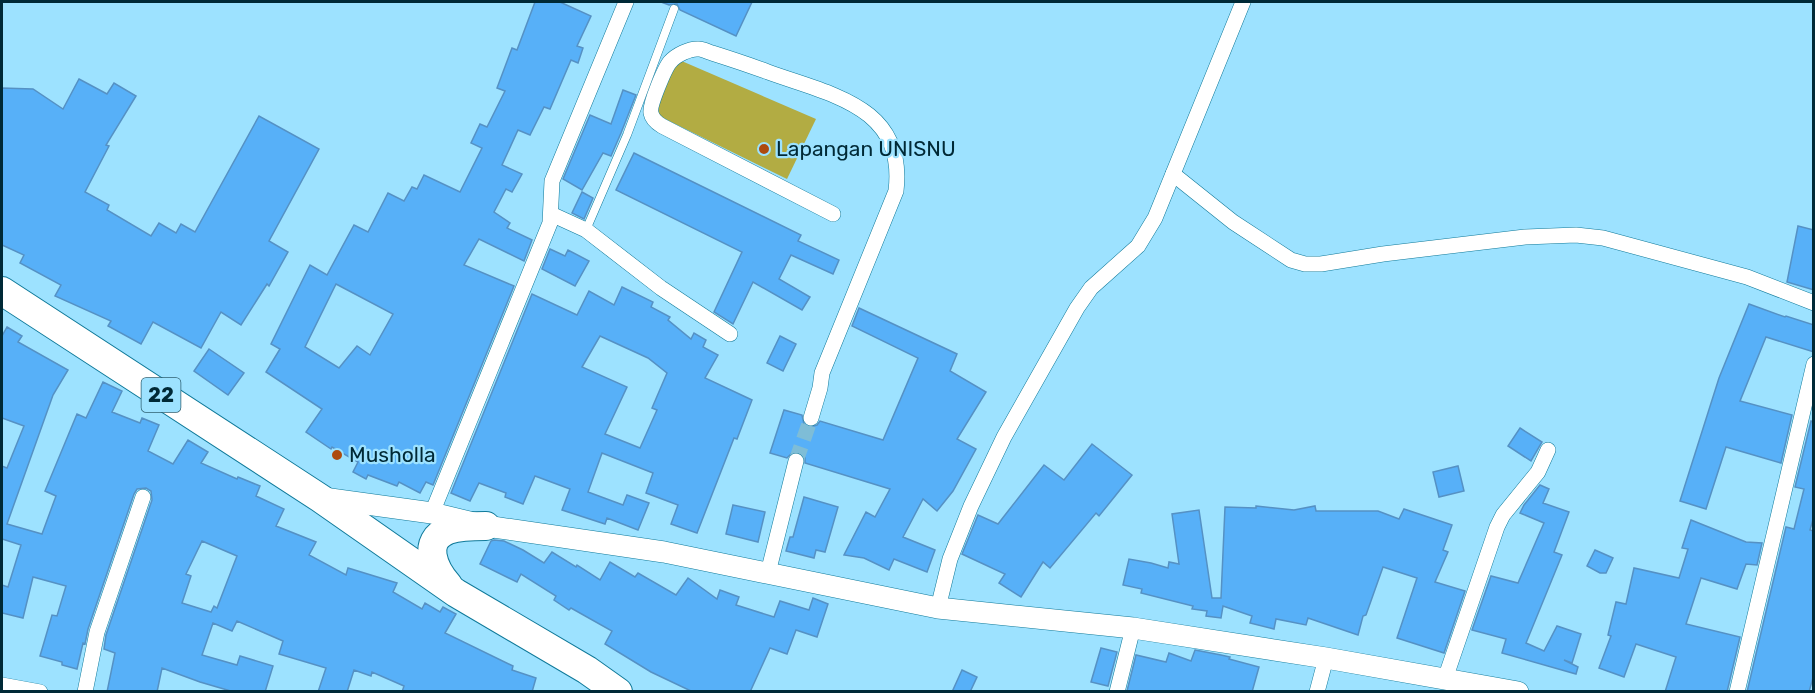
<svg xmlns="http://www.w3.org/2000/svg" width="1815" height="693" viewBox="0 0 1815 693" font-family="Rubik,sans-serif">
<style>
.green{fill:#b2ac43}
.building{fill:#57b0f8;stroke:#5591c4;stroke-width:1.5;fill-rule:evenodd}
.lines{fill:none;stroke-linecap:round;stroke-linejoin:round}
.street-tunnel{stroke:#7ebdd7;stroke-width:15;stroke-dasharray:15 8;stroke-linecap:butt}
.lane-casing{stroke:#107a9a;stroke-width:9}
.street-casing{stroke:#107a9a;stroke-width:16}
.secondary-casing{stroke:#107a9a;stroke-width:22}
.highway-casing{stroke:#107a9a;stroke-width:30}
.lane{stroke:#fff;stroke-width:8}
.street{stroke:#fff;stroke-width:15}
.secondary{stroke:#fff;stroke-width:21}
.highway{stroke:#fff;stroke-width:28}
.poi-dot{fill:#ad4b0f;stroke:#9de2ff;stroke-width:2}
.labels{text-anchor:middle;stroke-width:4.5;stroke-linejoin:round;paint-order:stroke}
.shield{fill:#9de2ff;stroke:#2f6072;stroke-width:1.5}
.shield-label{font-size:20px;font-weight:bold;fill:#002936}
.poi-label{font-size:21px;fill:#002936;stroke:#9de2ff;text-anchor:start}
</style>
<rect width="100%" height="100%" fill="#9de2ff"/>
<!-- green -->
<polygon class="green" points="677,59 816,119 787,179 655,114"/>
<!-- building -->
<g class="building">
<path d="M535 2H560L591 16 577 46 583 48 578 63 571 60 550 109 544 107 530 135 518 130 502 165 522 174 512 192 506 189 494 212 510 223 507 228 532 240 524 261 479 239 464 265 514 286 433 485 426 482 420 493 399 482 397 486 368 475 366 479 353 472 358 462 332 447 331 449 306 432 322 409 266 372 280 349 271 344 310 265 327 275 354 225 368 232 388 193 404 201 412 187 417 189 424 175 460 192 482 148 471 143 480 124 487 127 505 91 497 88 512 48 517 50ZM336 284 393 314 370 355 357 346 339 368 305 347Z"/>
<polygon points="661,2 752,2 736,36 680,10 677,4 669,5"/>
<polygon points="79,79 107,94 114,83 136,96 106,145 109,146 85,192 109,205 107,210 151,236 159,223 176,233 181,224 195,232 259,116 319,149 269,241 288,252 269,286 267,284 241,325 221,312 201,348 153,322 141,344 108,326 111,321 55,296 61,285 20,263 24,255 2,245 2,88 33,89 63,109"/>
<polygon points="623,90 636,95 621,133 611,156 603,153 582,190 563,179 590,115 611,124"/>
<polygon points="634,153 801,235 798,241 839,260 833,274 791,255 779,279 810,297 802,310 753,282 733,324 714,312 742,252 616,190"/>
<polygon points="582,192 593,198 584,219 572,213"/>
<polygon points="1798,226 1814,230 1814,290 1787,282"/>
<polygon points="550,249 565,256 568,250 589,261 575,286 542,269"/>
<path d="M622 287 653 302 651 307 670 317 668 320 691 339 694 333 706 340 703 347 718 355 705 378 752 400 737 439 734 438 697 533 671 524 678 505 646 493 653 473 602 453 588 492 623 505 627 495 649 503 638 530 607 518 605 524 562 510 570 489 535 476 523 504 505 497 506 493 479 483 470 501 451 493 532 294 577 315 589 291 614 305ZM600 336 648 358 667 373 652 408 657 410 640 448 605 434 627 387 582 367Z"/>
<polygon points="1749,304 1785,317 1786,316 1814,325 1814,352 1766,337 1740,401 1792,415 1781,463 1726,447 1706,509 1680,501 1719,378"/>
<polygon points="859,308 957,354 950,371 986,392 957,439 976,449 953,491 937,511 923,499 903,537 935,550 927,572 894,559 889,570 864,558 844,555 866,512 875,517 890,489 805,463 805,458 799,452 793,452 787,458 770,453 784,410 802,415 804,424 809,427 817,425 820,421 883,440 918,358 852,326"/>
<path d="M7 327 22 336 18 342 68 370 53 395 7 524 42 534 56 496 45 491 77 414 86 418 103 382 122 391 112 412 140 423 142 418 159 425 148 451 173 464 188 440 208 452 201 463 237 479 238 477 260 486 256 496 284 509 276 526 316 542 309 555 346 575 348 568 397 583 393 592 422 609 425 603 440 612 443 607 456 614 445 633 513 666 512 670 536 678 532 692H402L404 686 372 672 371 676 354 670 347 692H318L326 668 279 654 283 641 237 621 232 631 213 623 202 655 237 665 240 656 273 666 265 692H234L200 682 162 668 157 692H107L115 653 104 649 106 635 152 500 151 491 146 488 137 489 134 494 88 629 85 644 83 643 77 669 62 665V662L40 656 52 615 57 616 66 586 33 577 23 618 2 613V585L8 587 21 545 2 539V466L7 468 24 426 2 418V336ZM202 541 237 556 217 608 214 606 211 612 182 603 191 576 186 574Z"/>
<polygon points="780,336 796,344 783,371 767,363"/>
<polygon points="209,349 244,373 228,395 194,371"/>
<polygon points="1811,421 1814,422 1814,516 1810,530 1814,531 1814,674 1809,692 1747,692 1786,527 1794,529 1804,489 1795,487"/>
<polygon points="1520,428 1542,442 1531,461 1508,446"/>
<polygon points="1092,444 1132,475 1099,516 1096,513 1050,568 1043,562 1021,597 999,583 1005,574 962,554 978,515 998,524 1044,465 1064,480"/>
<polygon points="1458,466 1464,491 1439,497 1433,472"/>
<polygon points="1540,485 1549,489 1543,503 1569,512 1554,552 1562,555 1526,643 1544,651 1557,626 1581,634 1572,663 1564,660 1578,667 1576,674 1502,653 1506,639 1472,630 1491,576 1518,583 1544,523 1520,513 1524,505"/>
<polygon points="804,497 838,507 825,552 816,550 814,558 786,551 790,537 793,537"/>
<polygon points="733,505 765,512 758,542 726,534"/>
<polygon points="1256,506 1294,510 1315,506 1316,511 1378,511 1399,519 1404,509 1452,525 1443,550 1448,552 1435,582 1465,591 1444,653 1397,638 1417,578 1383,567 1366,615 1363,616 1358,635 1308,618 1306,625 1276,619 1274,629 1250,623 1252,616 1223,606 1221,618 1206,616 1207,611 1192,609 1193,606 1141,593 1142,589 1123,585 1129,559 1151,563 1168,568 1169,562 1179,564 1172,514 1199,510 1212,598 1221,598 1225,507 1256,508"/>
<polygon points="1691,520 1746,542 1762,543 1757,565 1746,564 1737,589 1701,578 1686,624 1740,637 1727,692 1665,692 1676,657 1636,644 1624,677 1599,668 1611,636 1608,635 1616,602 1626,604 1634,568 1679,578 1688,549 1682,548"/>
<polygon points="494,540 504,541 523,550 544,563 552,552 576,567 577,565 600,580 610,562 635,577 638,573 676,595 688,578 717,599 720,590 739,597 736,605 774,617 780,601 809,610 813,598 828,604 817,637 796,630 787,654 770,648 750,692 693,692 651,672 605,644 612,631 571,608 569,610 554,600 556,596 521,574 517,582 480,564 491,541"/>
<polygon points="1595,550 1613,558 1606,573 1600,573 1587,566"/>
<polygon points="1101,648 1117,652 1108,686 1091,682"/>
<polygon points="1195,650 1221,655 1230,657 1229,659 1259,667 1252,692 1127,691 1136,655 1166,662 1169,653 1191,661"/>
<polygon points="962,670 977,677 970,692 952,692"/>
</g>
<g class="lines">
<!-- street-tunnel -->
<polyline class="street-tunnel" points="796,461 811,418"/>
<!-- lane casing -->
<g class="lane-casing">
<polyline id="lane" points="586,230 627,135 674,9"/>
</g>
<!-- street casing -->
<g class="street-casing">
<g id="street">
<polyline points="1173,174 1233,222 1291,260 1305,264 1321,264 1383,254 1525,237 1576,235 1603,238 1747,277 1814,303"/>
<polyline points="551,214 586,230 661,288 730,334"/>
<path d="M811 418 820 388 822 373 896 191C906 106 831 95 768 72 749 65 731 59 712 53 708 52 703 49 699 49 690 48 676 55 670 62 665 68 649 105 651 113 652 119 657 123 662 126L833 214"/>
<polyline points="432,513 550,223 552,181 626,2"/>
<polyline points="768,573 796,461"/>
<polyline points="938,608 950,559 971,506 1004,437 1077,308 1091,288 1138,246 1155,218 1243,2"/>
<polyline points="1445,679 1497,527 1503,515 1538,472 1548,450"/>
<polyline points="2,685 40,692"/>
<polyline points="85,692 97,632 143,497"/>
<polyline points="1117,692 1133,628"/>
<polyline points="1317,692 1326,658"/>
<polyline points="1737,692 1814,364"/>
</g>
</g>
<!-- secondary casing -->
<g class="secondary-casing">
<polyline id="secondary" points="323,498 432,513 486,526 664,552 938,608 1133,628 1326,658 1518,692"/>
</g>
<!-- highway casing -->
<g class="highway-casing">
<g id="highway">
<polyline points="2,291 320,498 456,593 587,670 618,692"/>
<path d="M448 585C434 569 421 541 448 530 460 526 474 526 486 526"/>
</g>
</g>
<!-- lane -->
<use href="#lane" class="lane"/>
<!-- street -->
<use href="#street" class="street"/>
<!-- secondary -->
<use href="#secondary" class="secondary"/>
<!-- highway -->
<use href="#highway" class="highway"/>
</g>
<!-- markers -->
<g class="poi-dot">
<circle cx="764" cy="149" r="6"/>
<circle cx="337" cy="455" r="6"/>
</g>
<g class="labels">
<!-- shield labels -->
<rect class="shield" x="141.5" y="378" width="39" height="34" rx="4.5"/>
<g class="shield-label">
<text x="161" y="402">22</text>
</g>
<!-- poi labels -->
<g class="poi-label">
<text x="776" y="156">Lapangan UNISNU</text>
<text x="349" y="462">Musholla</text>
</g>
</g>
<!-- border -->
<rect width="1815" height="693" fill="none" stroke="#002936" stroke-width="6"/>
</svg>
